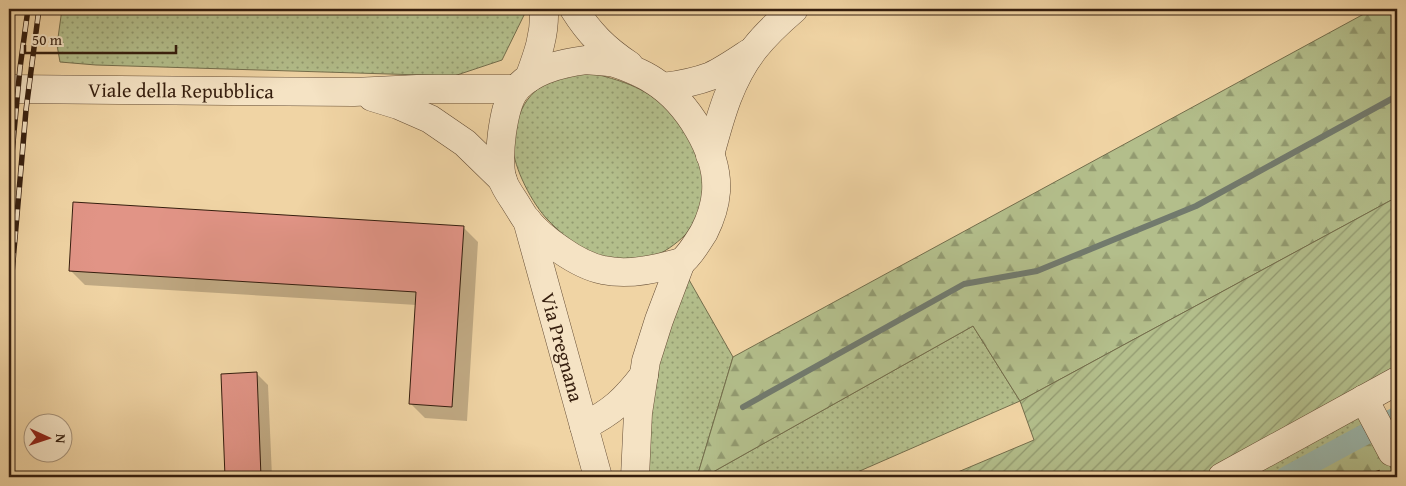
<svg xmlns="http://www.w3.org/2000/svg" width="1406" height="486" viewBox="0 0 1406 486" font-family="'Gentium Book Plus',serif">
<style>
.grass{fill:url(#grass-dots);stroke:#746e4c}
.forest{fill:url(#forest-firs);stroke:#746e4c}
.garden{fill:url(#garden-furrows);stroke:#746e4c}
.shadow{fill:#0003}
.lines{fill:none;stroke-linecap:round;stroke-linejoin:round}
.stream{stroke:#727a6d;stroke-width:6}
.canal{stroke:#9bb7ac;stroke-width:21}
.building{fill:#e19486;stroke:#351e0e}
.minor-casing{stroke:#644c34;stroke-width:29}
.path{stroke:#351e0e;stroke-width:3;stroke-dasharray:4 2.5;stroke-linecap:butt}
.minor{stroke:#f5e3c4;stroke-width:28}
.rail-casing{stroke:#351e0e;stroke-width:5.5}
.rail{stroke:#f5e3c4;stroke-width:4;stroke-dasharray:11;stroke-linecap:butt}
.labels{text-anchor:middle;stroke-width:4;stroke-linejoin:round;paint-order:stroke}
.street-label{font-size:20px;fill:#351e0e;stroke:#f5e3c4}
</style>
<defs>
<pattern id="grass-dots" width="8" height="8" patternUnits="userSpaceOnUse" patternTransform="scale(1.25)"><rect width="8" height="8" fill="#b3be8b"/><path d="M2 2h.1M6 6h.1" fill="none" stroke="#929a70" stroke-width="1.8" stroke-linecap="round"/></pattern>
<pattern id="forest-firs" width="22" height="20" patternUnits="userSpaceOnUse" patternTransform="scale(1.25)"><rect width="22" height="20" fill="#b3be8b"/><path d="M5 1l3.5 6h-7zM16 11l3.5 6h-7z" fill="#929a70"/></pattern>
<pattern id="garden-furrows" width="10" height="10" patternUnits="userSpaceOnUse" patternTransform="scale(1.25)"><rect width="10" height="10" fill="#b3be8b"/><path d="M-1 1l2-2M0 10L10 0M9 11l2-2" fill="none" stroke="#929a70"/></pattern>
</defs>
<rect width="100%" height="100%" fill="#f0d4a4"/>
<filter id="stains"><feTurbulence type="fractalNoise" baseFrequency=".004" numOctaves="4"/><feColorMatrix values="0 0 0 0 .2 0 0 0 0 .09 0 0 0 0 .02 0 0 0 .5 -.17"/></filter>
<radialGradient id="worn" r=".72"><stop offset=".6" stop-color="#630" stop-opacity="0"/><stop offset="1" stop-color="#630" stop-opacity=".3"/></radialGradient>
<!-- grass -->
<g class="grass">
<polygon points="62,9 527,9 502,60 454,76 96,65 60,62 57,45"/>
<path d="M591 73C620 80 643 87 666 107 672 112 676 119 680 125 684 130 690 136 693 143 696 147 697 153 698 157 703 172 705 191 702 206 697 230 670 251 648 259 641 261 624 263 618 262 591 258 566 239 548 220 533 205 513 167 513 146 513 135 516 126 519 116 531 83 559 75 591 73Z"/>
<polygon points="688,278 733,357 697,477 647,477 650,410 663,337"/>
<polygon points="973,326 1020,401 846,477 704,477"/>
<polygon points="1361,407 1368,423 1270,477 1239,477"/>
</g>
<!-- forest -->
<g class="forest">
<polygon points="1373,9 1397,9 1397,197 1020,401 973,326 704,477 697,477 733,357"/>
<polygon points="1375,439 1396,477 1305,477"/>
</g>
<!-- garden -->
<polygon class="garden" points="1397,197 1397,368 1200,477 946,477 1034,440 1020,401"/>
<!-- shadow -->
<g class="shadow">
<polygon points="463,227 478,242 467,421 425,418 410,403 417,305 85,285 70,270"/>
<polygon points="257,374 268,385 272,477 227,477 222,375"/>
</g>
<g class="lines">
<!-- stream -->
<polyline class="stream" points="743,407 964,284 1037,271 1196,206 1397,96"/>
<!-- canal -->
<polyline class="canal" points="1286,477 1397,417"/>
</g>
<!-- building -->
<g class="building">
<polygon points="73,202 464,226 452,407 409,404 416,292 69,271"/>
<polygon points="257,372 261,477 225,477 221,374"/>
</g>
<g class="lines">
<!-- minor casing -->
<g class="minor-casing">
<g id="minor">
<path d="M574 9C589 33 605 49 629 65"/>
<path d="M586 60C594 61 601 61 609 62 621 64 644 74 654 81 687 102 719 152 716 192 715 206 710 220 704 232 699 240 689 257 681 262 678 263 673 264 670 265 648 271 625 275 603 270 577 265 541 238 525 218 521 212 517 205 513 199 509 193 504 185 502 179 499 164 500 148 502 133 504 119 507 99 517 88 535 69 562 63 586 60Z"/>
<path d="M529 78C538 54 545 35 544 9"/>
<path d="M663 87C679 85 695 82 711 76 724 70 737 61 749 53"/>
<path id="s1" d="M9 89 354 92 417 89H516"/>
<polyline points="372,97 398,105 430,119 465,143 503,180"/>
<path d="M710 155C720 118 730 79 755 48 766 34 780 21 794 9"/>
<path id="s2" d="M527 220 598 477"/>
<polyline points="1364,399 1392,452"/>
<path d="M584 426C612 412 625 400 644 375"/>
<polyline points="635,477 638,413 646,361 659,320 681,262"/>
<polyline points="1222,477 1397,381"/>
</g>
</g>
<!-- path -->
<polyline class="path" points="1364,477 1380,471"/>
<!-- minor -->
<use href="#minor" class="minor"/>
<!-- rail casing -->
<g class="rail-casing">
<g id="rail">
<polyline points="9,185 20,68 28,9"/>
<polyline points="9,308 26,110 39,9"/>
</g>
</g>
<!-- rail -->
<use href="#rail" class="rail"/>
</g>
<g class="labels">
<!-- street labels -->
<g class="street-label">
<text dy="7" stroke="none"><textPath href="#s1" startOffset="172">Viale della Repubblica</textPath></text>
<text dy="7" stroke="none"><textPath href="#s2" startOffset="132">Via Pregnana</textPath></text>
</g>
</g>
<!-- margin -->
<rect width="1406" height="486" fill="none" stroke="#f0d4a4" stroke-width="30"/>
<rect x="10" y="10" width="1386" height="466" fill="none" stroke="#351e0e" stroke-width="2.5"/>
<rect x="15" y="15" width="1376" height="456" fill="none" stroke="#351e0e"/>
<!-- north arrow -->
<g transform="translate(48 438) rotate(93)"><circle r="24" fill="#f5e3c4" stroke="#a8947b"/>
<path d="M0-4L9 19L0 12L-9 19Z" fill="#8f2418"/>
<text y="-8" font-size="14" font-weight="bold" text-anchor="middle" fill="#351e0e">N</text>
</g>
<!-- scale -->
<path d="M25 45v8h151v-8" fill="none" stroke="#351e0e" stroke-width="2.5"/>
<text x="32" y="45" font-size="15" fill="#351e0e" stroke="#f5e3c4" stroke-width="4" paint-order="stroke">50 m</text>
<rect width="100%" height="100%" filter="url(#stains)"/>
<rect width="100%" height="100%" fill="url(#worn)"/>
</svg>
